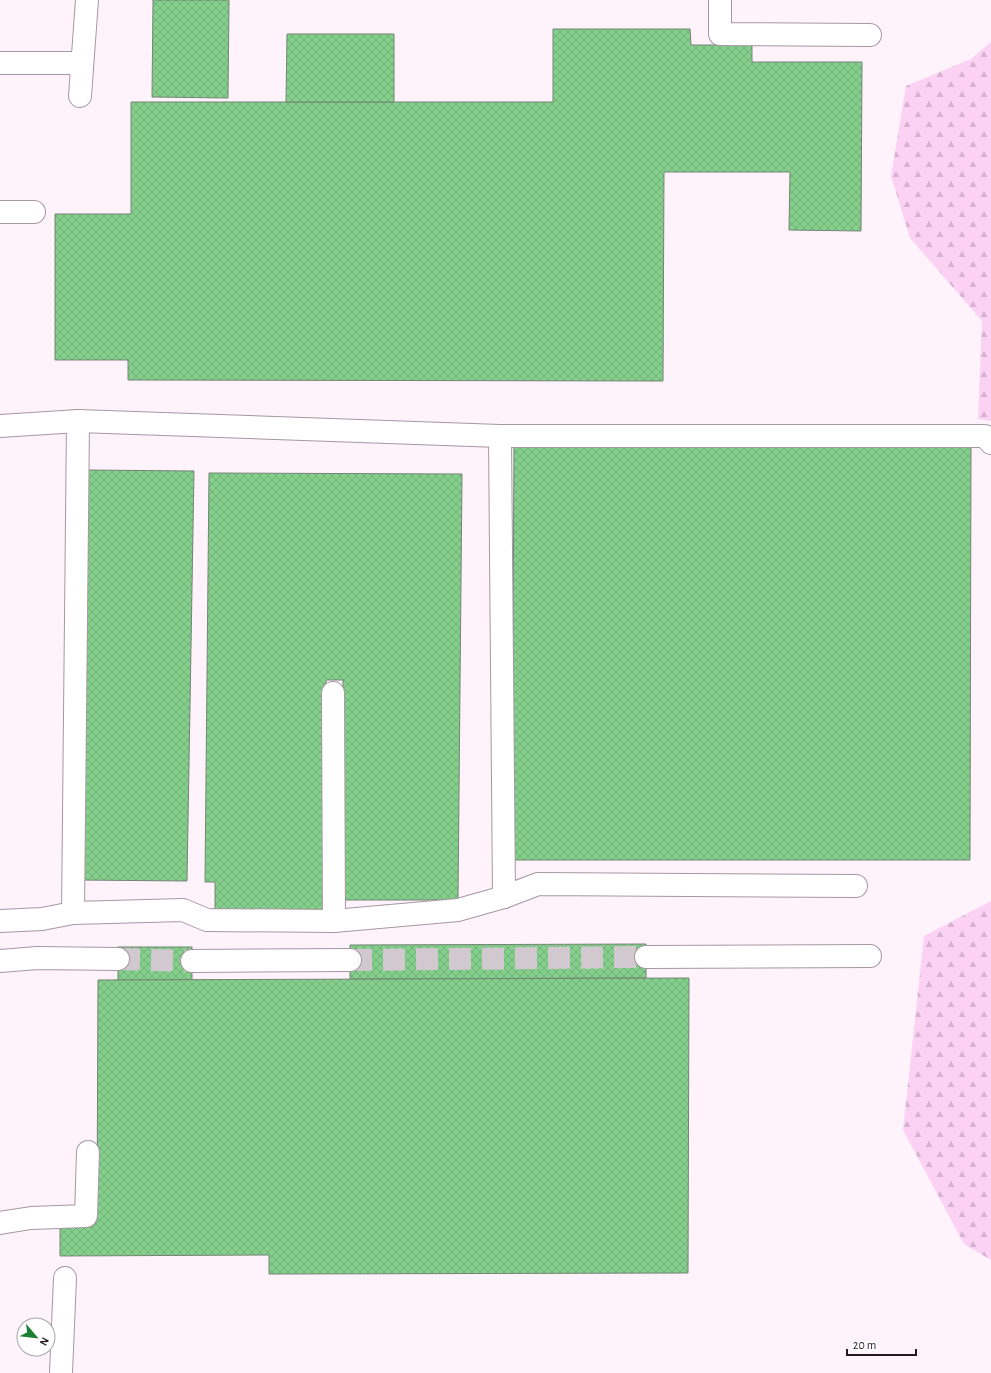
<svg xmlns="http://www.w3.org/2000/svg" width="991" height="1373" viewBox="0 0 991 1373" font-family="'Alegreya Sans',sans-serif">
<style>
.forest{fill:url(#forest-firs)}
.building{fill:url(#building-cross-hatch);stroke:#748375}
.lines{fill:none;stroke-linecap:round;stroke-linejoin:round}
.minor-tunnel{stroke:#d2c8cf;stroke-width:22;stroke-dasharray:22 11;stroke-linecap:butt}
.minor-casing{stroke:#a796a4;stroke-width:24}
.minor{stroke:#fff;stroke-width:22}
</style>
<defs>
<pattern id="forest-firs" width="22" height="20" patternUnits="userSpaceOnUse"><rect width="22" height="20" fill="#fbd1f4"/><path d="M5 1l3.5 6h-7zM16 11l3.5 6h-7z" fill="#d7b3d1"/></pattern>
<pattern id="building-cross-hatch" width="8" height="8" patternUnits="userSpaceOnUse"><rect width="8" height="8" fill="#84cf8b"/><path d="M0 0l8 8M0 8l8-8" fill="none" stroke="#72b178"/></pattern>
</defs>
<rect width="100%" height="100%" fill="#fef3fb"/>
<!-- forest -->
<g class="forest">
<polygon points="991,42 991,421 978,419 982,321 910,238 891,176 906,86 971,59"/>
<polygon points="991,901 991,1260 964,1244 903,1130 924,936"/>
</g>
<!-- building -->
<g class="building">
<polygon points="153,0 229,0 228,98 152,97"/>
<polygon points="553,29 690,29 691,45 752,45 752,62 862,62 861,231 789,230 790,172 664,172 663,381 128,380 128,360 55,360 55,214 131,214 131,102 553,102"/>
<polygon points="287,34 394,34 394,102 286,102"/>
<polygon points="971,441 970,860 512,860 514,442"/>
<polygon points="86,470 194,471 187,881 79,880"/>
<polygon points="209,473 462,474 458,900 340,900 343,680 326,680 323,919 215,919 215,882 205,882"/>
<polygon points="646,944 646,978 350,979 350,945"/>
<rect x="118" y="947" width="74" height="33"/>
<polygon points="689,978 688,1273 269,1274 269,1255 60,1256 60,1220 97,1220 98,980"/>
</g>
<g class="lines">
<!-- minor-tunnel -->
<g class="minor-tunnel">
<polyline points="118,959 192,961"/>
<polyline points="350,960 646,957"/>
</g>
<!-- minor casing -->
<g class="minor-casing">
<g id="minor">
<polyline points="720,0 720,34 870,35"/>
<polyline points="0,63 82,63"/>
<polyline points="80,96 87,0"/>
<polyline points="0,212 34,212"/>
<polyline points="0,426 78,421 500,436 985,436 991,443"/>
<polyline points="500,436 504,897"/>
<polyline points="333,693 334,921"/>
<polyline points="73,913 78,421"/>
<polyline points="0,921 42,919 73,913 183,910 207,920 334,921 458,910 504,897 538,884 856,886"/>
<polyline points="646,957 870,956"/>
<polyline points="0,961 37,958 118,959"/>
<polyline points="192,961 350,960"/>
<polyline points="0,1223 31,1218 86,1216 88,1152"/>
<polyline points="61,1373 65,1278"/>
</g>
</g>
<!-- minor -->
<use href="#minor" class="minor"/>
</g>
<!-- north arrow -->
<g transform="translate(36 1337) rotate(118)"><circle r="19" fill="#ffffff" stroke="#a6a4a6"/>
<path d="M0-3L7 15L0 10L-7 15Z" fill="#1d7f32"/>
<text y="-6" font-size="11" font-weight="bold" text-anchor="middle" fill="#211b20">N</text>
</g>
<!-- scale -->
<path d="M847 1349v6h69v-6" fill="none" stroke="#211b20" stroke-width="2"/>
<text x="853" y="1349" font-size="12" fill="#211b20" stroke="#ffffff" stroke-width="3" paint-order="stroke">20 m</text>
</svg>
